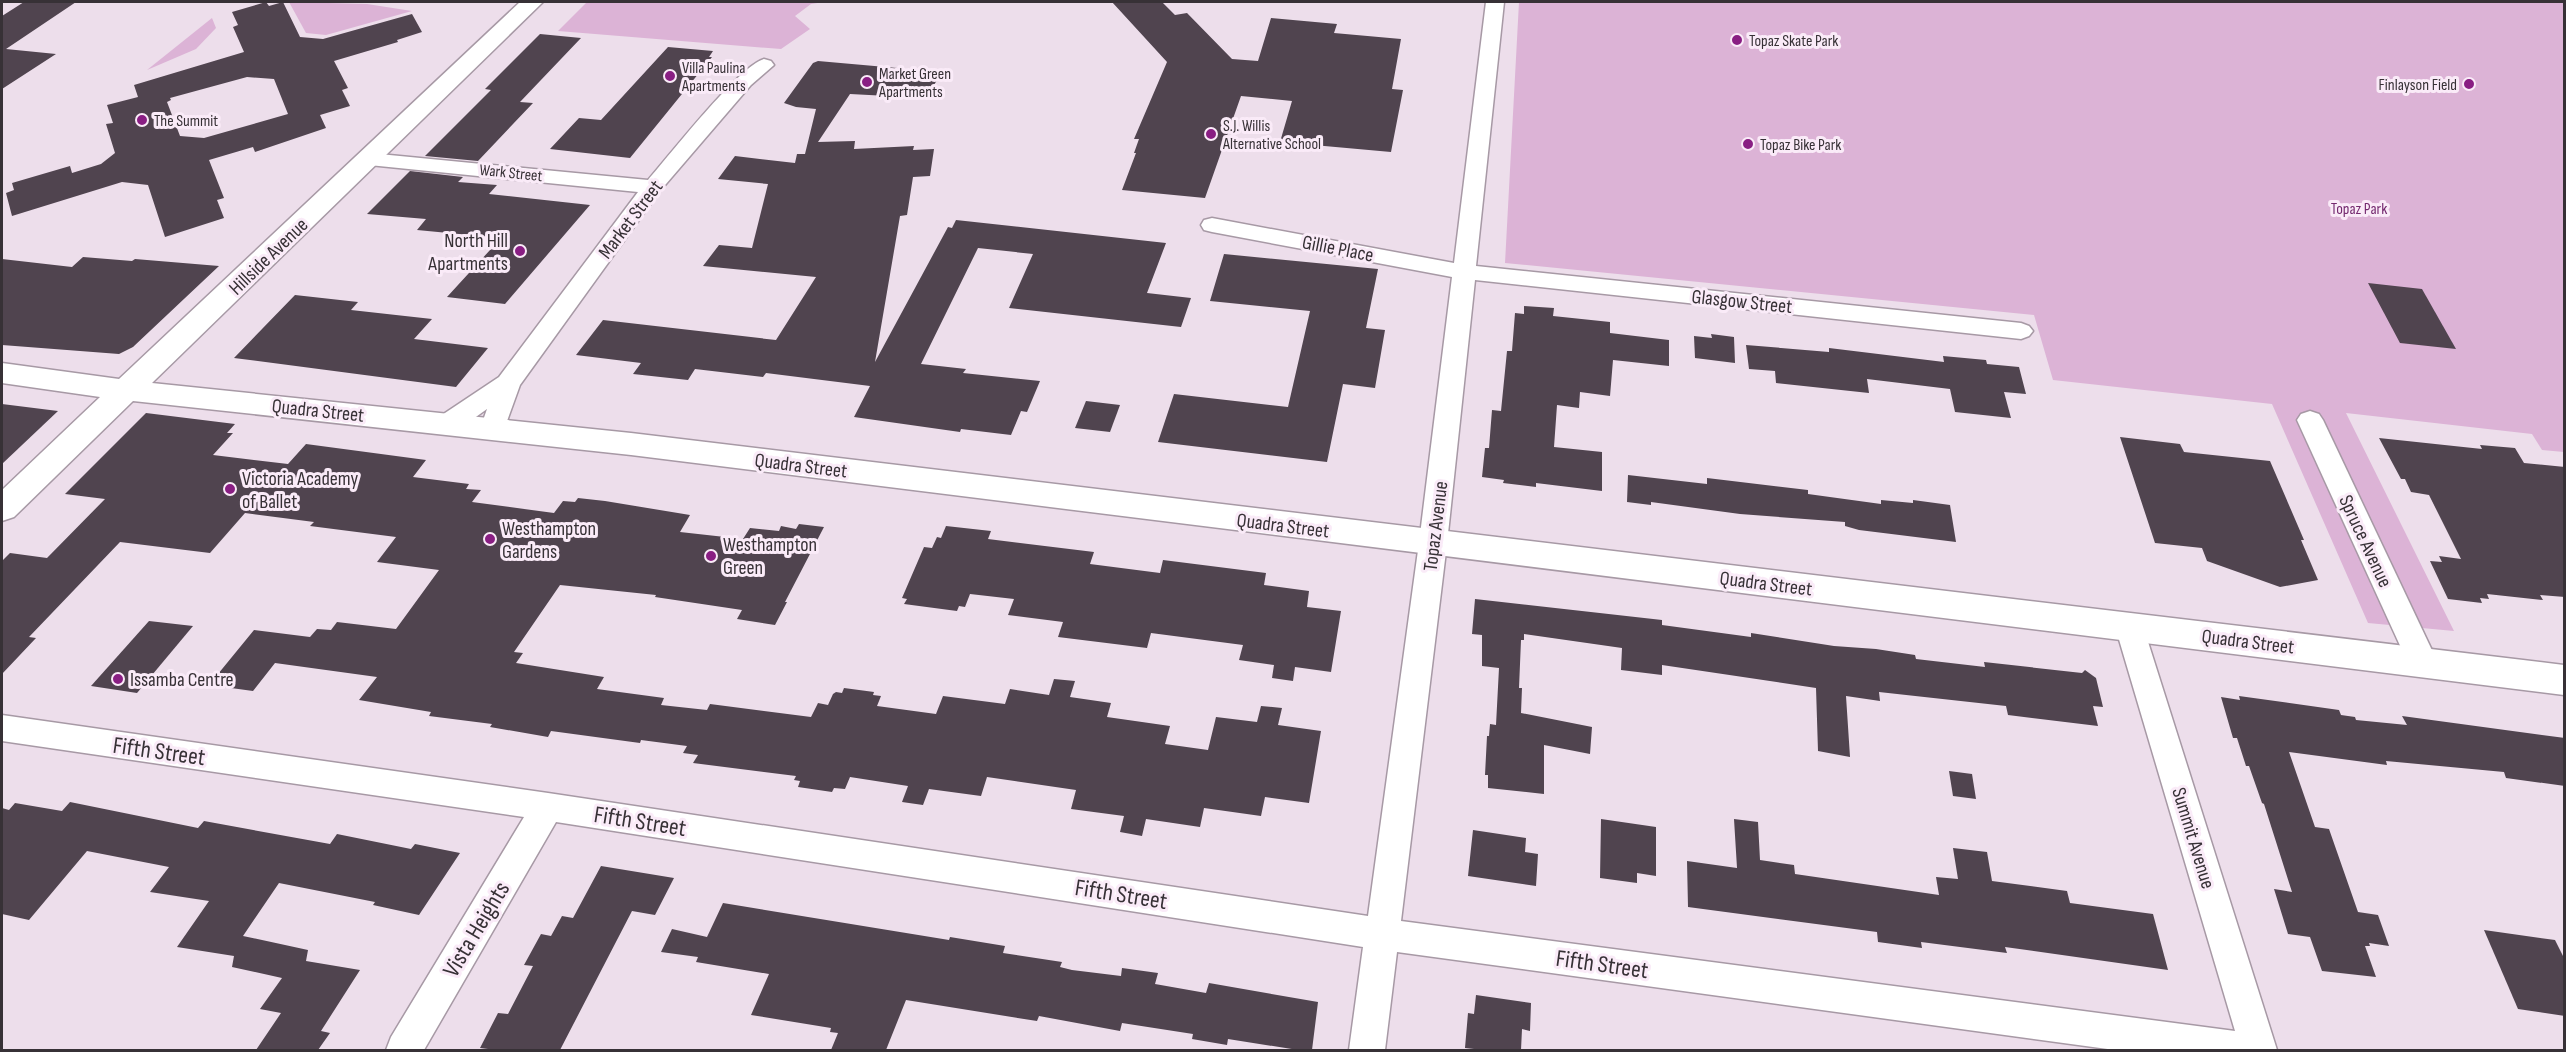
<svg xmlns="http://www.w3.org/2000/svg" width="2566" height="1052" viewBox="0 0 2566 1052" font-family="'Sofia Sans Condensed',sans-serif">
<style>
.green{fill:#dcb3d6}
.building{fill:#50444f;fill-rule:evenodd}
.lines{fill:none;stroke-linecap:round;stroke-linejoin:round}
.street-casing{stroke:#a799a5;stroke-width:3}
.secondary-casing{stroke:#a799a5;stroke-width:3}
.street{fill:#fff;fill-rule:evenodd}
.secondary{fill:#fff;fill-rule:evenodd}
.poi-dot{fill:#891e83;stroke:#faebf8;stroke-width:2}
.labels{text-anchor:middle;stroke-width:6;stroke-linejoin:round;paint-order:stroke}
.far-poi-label{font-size:16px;fill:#373136;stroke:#faebf8;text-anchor:start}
.far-street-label{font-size:16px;fill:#373136;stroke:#faebf8}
.far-park-label{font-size:16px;fill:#74296f;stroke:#faebf8}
.street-label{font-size:20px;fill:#373136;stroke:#faebf8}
.poi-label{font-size:20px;fill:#373136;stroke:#faebf8;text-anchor:start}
.near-street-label{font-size:24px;fill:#373136;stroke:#faebf8}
</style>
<rect width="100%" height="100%" fill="#eddeeb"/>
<!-- green -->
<g class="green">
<polygon points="289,2 367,4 412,11 326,35 306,33"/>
<polygon points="587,2 824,2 811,4 795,16 810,29 781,49 558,31"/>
<polygon points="1519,2 2564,2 2564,452 2542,450 2532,434 2346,413 2454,631 2368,623 2272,404 2053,380 2034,315 1505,263"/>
<polygon points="212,18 216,28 196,49 147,70"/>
</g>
<!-- building -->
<g class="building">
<polygon points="24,2 76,2 6,49 56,54 2,89 2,16"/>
<path d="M266 2 269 6 283 2 300 37 323 39 412 14 422 32 397 40 398 42 334 61 348 88 342 90 350 106 320 115 326 128 255 152 253 147 209 160 224 198 217 200 224 218 165 237 148 185 122 182 12 216 6 193 14 190 12 183 70 166 72 173 101 164 115 153 106 124 113 123 107 105 138 97 134 85 244 52 233 27 238 25 232 12ZM247 77 274 79 288 114 204 138 180 136 167 102 171 100 170 98Z"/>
<polygon points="1112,2 1162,2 1175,15 1187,13 1232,59 1258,61 1271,18 1337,24 1334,33 1401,39 1392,89 1403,90 1391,152 1280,142 1292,101 1241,96 1205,198 1122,190 1136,153 1134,153 1139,139 1134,139 1167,62"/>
<polygon points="540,34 581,38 520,102 533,103 478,161 425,156 491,90 485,89"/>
<polygon points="668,47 713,51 709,57 712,57 630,158 550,149 579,118 601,120"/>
<polygon points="818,61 942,72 926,98 850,94 818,142 855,141 854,149 914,146 913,150 934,149 930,176 913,177 907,215 900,216 875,362 948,227 952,228 956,220 1166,243 1147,293 1191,298 1181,327 1009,308 1033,254 978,248 921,364 966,369 963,373 1040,381 1027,412 1021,411 1011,435 961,429 960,432 854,417 870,386 766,373 763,377 695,369 688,380 633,374 641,363 576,355 603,320 776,340 816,277 703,266 719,245 752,248 768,184 718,179 735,156 795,163 797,154 805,154 816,109 796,107 784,103 813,63"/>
<polygon points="410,171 463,177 458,182 497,185 489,194 590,205 505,304 447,297 501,238 417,230 426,219 367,214"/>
<polygon points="1224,254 1378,269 1366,328 1385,330 1375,388 1343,384 1327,462 1158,442 1174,394 1288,407 1310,311 1210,301"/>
<polygon points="83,257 132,261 135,259 219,266 133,347 119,354 2,345 2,259 72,267"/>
<polygon points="2368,283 2422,289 2456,349 2400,343"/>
<polygon points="295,295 358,302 351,310 432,319 414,339 488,348 456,387 234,358"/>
<polygon points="1524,306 1554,308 1553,316 1610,322 1610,333 1669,340 1669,366 1613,360 1610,396 1580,392 1579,408 1557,405 1554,447 1602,452 1602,491 1536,483 1536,487 1503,483 1504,480 1482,477 1485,448 1489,448 1492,410 1501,411 1507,351 1512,351 1515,313 1524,314"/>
<polygon points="1711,334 1734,337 1735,363 1695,358 1694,336 1712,338"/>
<polygon points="1746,345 1829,352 1829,348 1944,362 1943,356 1986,360 1987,364 2019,367 2026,394 2004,392 2011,418 1955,412 1950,389 1867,379 1869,393 1776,383 1775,371 1749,369"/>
<polygon points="1086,401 1120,405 1110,432 1075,428"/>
<polygon points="2,404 58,411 2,464"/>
<polygon points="146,413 235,424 227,433 233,433 213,455 288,464 306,444 426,460 413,477 469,484 466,489 481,490 472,502 554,513 563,501 575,502 578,498 605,501 690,515 680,532 743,539 750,528 779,531 781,526 796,529 799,524 824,527 785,602 787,602 775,625 737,619 742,610 655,597 656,595 560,585 514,652 523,653 516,663 604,677 597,689 664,698 661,705 707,710 710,704 811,717 818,703 828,705 833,694 836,692 842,693 844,688 874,692 873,695 881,696 877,706 936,714 943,696 1005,704 1010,689 1049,695 1054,679 1075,681 1070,697 1111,703 1107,717 1170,726 1165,744 1208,750 1216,717 1257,722 1261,706 1282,708 1278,725 1321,731 1309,803 1265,797 1261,816 1204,808 1200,827 1146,819 1142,836 1120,832 1124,816 1071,809 1076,790 987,777 981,796 929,789 923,805 902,802 908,786 850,777 845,789 834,788 832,792 798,787 800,781 794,780 796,776 693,763 698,755 683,753 687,746 641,740 640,743 551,731 548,737 490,727 492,724 429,716 431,712 359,700 377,677 275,663 253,691 209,685 254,630 310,637 317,629 331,630 337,622 396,629 439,570 377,562 396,537 310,526 314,522 245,513 210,553 120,542 29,637 36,638 2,674 2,561 10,553 47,558 105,499 65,494"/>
<polygon points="2120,437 2180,444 2184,452 2270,461 2304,540 2301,540 2318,580 2280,587 2207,561 2202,548 2155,543"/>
<polygon points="2379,438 2482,449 2480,445 2515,448 2524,463 2565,467 2565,597 2540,595 2543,600 2487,594 2489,599 2480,598 2482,603 2448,599 2430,561 2442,562 2439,556 2461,559 2429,495 2411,492 2405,479 2401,479"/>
<polygon points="1628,475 1707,484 1707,478 1808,490 1808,494 1881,504 1881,500 1913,503 1913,500 1950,505 1956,542 1859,530 1845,526 1845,522 1740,514 1651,502 1651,505 1627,502"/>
<polygon points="946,526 991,531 988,539 1094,552 1090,564 1160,573 1163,560 1266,573 1264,585 1309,591 1307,607 1341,611 1331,672 1295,667 1293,681 1272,678 1274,665 1239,660 1243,645 1151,633 1147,648 1058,637 1063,622 1008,615 1014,599 970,594 965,607 959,606 957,611 904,604 907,599 902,598 924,547 932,548 937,537 941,538"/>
<polygon points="1475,599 1662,620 1662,625 1751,637 1751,633 1834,646 1876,649 1915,655 1916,659 1985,667 1984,662 2082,673 2085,670 2096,678 2103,707 2093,706 2098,726 2008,715 2006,706 1879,692 1880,701 1846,696 1850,757 1818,751 1816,688 1662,665 1662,675 1621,670 1622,648 1524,634 1524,640 1521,640 1519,688 1522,688 1521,713 1592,727 1590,754 1544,745 1544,794 1488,788 1488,775 1485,775 1487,736 1489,736 1490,724 1496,725 1499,668 1482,666 1482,635 1472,634"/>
<polygon points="149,621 193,626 137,693 91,686"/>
<polygon points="2239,696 2339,710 2341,715 2355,717 2356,720 2407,725 2402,716 2565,738 2565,786 2506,778 2504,772 2386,761 2387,765 2289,752 2315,827 2329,829 2358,912 2378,915 2389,946 2369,943 2370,946 2365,946 2376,977 2322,971 2310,937 2288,934 2274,889 2292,892 2264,804 2262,803 2249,766 2246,766 2237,738 2233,738 2221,697 2240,700"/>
<polygon points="1949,771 1972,774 1976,799 1953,796"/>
<polygon points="70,802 198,828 204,821 330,844 337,834 411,849 415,844 460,853 419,915 373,905 375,902 279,883 243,936 308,950 306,961 360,970 321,1031 330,1033 318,1050 256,1050 281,1013 260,1009 282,978 232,967 234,956 177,947 209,901 150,892 169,867 87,851 29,920 2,914 2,808 9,810 15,803 62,811"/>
<polygon points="1601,819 1656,827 1656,876 1637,873 1637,883 1600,878"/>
<polygon points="1734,819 1758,822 1760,860 1794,865 1795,874 1939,895 1936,877 1958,879 1953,848 1987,852 1992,881 2067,891 2070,903 2153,914 2168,970 2005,947 2007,953 1921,942 1922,948 1878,942 1877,932 1688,907 1687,861 1737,868"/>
<polygon points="1473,830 1526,838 1525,852 1538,854 1536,886 1468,876"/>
<polygon points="601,866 674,878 655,915 632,911 560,1050 496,1050 480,1048 498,1013 508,1014 533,966 524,965 541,934 551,936 562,916 573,918"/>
<polygon points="723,903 949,940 950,937 1005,946 1003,953 1062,962 1060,967 1072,970 1121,976 1122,968 1158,973 1155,984 1206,993 1209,983 1318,1002 1312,1050 1298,1050 1228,1039 1227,1045 1192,1039 1193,1034 1122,1023 1120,1031 1039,1016 1037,1021 906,1000 886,1050 831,1050 838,1033 830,1032 831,1028 751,1015 769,974 696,962 698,957 661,952 672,929 707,937"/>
<polygon points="2484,930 2555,940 2565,960 2565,1016 2518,1009"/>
<polygon points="1476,995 1531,1003 1530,1031 1522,1029 1521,1050 1483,1050 1465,1048 1468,1013 1474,1014"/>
</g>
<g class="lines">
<!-- street casing -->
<g class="street-casing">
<g id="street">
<polygon points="1486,2 1504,2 1476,266 2021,323 2029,326 2033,331 2029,336 2021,339 1475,280 1447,543 1401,921 2235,1031 2115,626 2119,618 2129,615 2139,618 2143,626 2277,1050 2115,1050 1397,952 1385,1050 1349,1050 1363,947 556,822 424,1050 386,1050 391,1037 524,817 2,741 2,715 548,793 1368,916 1419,543 1452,277 1212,232 1204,230 1201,225 1204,220 1212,218 1454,263"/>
<path d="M764 59 771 61 774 65 751 85 660 191 520 385 502 435 493 438 484 435 480 429 487 409C472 419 457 434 439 429L435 423 439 417 499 377 638 192 369 165 362 163 359 159 362 155 369 153 648 180C669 156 739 66 764 59Z"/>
<polygon points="2310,411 2319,414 2323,420 2438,663 2433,671 2423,675 2413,671 2408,663 2297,420 2301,414"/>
</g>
</g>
<!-- secondary casing -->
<g class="secondary-casing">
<polygon id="secondary" points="520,2 543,2 152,383 631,433 2564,665 2564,695 631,455 133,401 14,517 2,521 2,490 100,397 2,383 2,363 119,379"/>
</g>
<!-- street -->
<use href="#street" class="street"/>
<!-- secondary -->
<use href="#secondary" class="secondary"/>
</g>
<!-- markers -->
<g class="poi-dot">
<circle cx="1737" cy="40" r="6"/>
<circle cx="670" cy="76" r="6"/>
<circle cx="867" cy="82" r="6"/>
<circle cx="2469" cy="84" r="6"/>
<circle cx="142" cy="120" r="6"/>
<circle cx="1211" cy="134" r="6"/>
<circle cx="1748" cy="144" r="6"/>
<circle cx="520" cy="251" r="6"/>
<circle cx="230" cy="489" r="6"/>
<circle cx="490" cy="539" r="6"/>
<circle cx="711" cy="556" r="6"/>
<circle cx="118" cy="679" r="6"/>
</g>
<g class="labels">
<!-- far-poi labels -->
<g class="far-poi-label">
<text x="1749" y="46">Topaz Skate Park</text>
<text x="682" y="73">Villa Paulina<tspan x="682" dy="18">Apartments</tspan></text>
<text x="879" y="79">Market Green<tspan x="879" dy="18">Apartments</tspan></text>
<text x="2457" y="90" text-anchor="end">Finlayson Field</text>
<text x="154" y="126">The Summit</text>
<text x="1223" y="131">S.J. Willis<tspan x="1223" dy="18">Alternative School</tspan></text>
<text x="1760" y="150">Topaz Bike Park</text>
</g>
<!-- far-street labels -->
<g class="far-street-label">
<text transform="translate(511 172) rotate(6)" y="6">Wark Street</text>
</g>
<!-- far-park labels -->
<g class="far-park-label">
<text x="2359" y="214">Topaz Park</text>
</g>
<!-- street labels -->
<g class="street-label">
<text transform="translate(630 219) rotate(-53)" y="7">Market Street</text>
<text transform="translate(1338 248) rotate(11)" y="7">Gillie Place</text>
<text transform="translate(268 256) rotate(-44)" y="7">Hillside Avenue</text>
<text transform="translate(1742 301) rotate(6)" y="7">Glasgow Street</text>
<text transform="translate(318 410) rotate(6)" y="7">Quadra Street</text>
<text transform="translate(801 465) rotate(7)" y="7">Quadra Street</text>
<text transform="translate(1283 525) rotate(7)" y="7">Quadra Street</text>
<text transform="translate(1435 526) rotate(-83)" y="7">Topaz Avenue</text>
<text transform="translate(2366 541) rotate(65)" y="7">Spruce Avenue</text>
<text transform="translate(1766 583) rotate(7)" y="7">Quadra Street</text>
<text transform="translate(2248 641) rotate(7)" y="7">Quadra Street</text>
<text transform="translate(2194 838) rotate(73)" y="7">Summit Avenue</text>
</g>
<!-- poi labels -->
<g class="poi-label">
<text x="508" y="247" text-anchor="end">North Hill<tspan x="508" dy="23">Apartments</tspan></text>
<text x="242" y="485">Victoria Academy<tspan x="242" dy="23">of Ballet</tspan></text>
<text x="502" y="535">Westhampton<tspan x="502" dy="23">Gardens</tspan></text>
<text x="723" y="551">Westhampton<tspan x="723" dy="23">Green</tspan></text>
<text x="130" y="686">Issamba Centre</text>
</g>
<!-- near-street labels -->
<g class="near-street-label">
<text transform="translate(159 751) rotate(8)" y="8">Fifth Street</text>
<text transform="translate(640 821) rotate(9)" y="8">Fifth Street</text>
<text transform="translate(1121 894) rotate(9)" y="8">Fifth Street</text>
<text transform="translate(476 929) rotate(-59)" y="8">Vista Heights</text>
<text transform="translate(1602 964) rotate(8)" y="8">Fifth Street</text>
</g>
</g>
<!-- border -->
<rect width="2566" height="1052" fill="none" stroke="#373136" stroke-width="6"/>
</svg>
